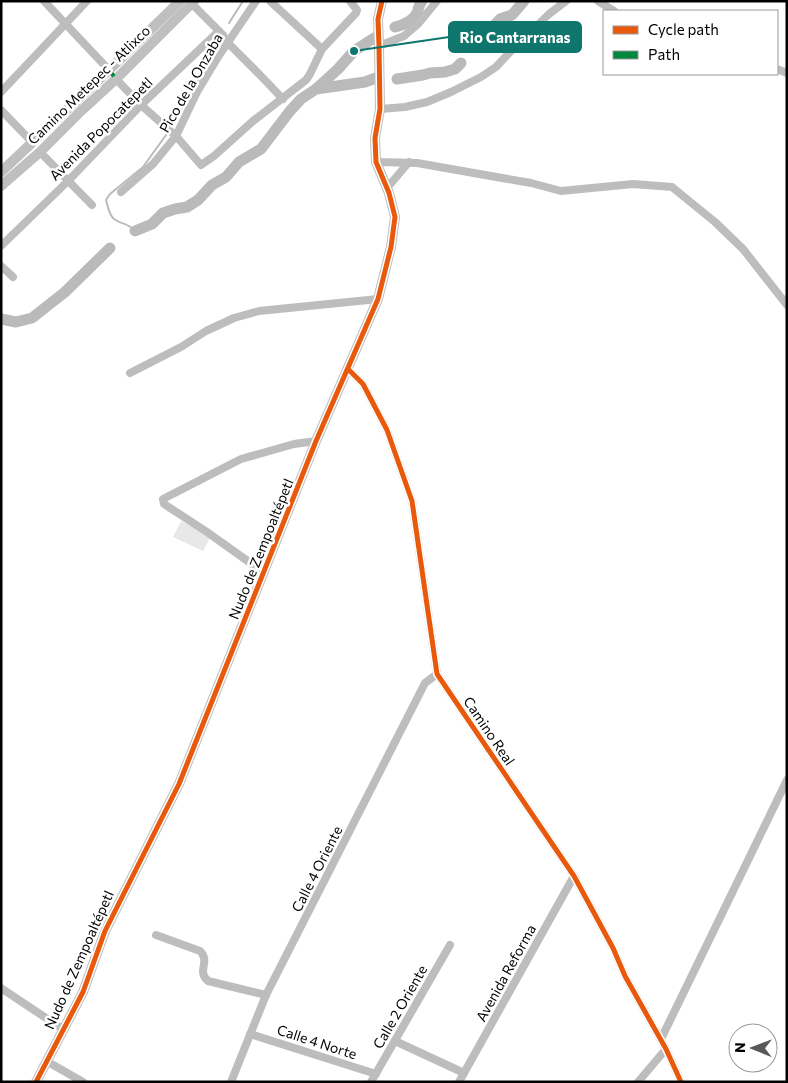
<svg xmlns="http://www.w3.org/2000/svg" width="788" height="1083" viewBox="0 0 788 1083" font-family="Commissioner,sans-serif">
<style>
.green{fill:#e8e8e8}
.lines{fill:none;stroke-linecap:round;stroke-linejoin:round}
.stream{stroke:#bababa;stroke-width:2}
.river{stroke:#bababa;stroke-width:11}
.street{stroke:#bdbdbd;stroke-width:8}
.secondary{stroke:#bfbfbf;stroke-width:10}
.quiet{stroke:#00873e;stroke-width:4;stroke-dasharray:8 4;stroke-linecap:butt}
.cycleway-casing{stroke:#fff;stroke-width:8}
.cycleway{stroke:#e8590c;stroke-width:5}
.labels{text-anchor:middle;stroke-width:5;stroke-linejoin:round;paint-order:stroke}
.street-label{font-size:14px;fill:#000;stroke:#fff}
.leader{fill:none;stroke:#0f766e;stroke-width:2}
.callout-dot{fill:#0f766e;stroke:#fff;stroke-width:2}
.callout{fill:#0f766e;stroke:#0f766e;stroke-width:2}
.callout-label{font-size:15px;text-anchor:middle;font-weight:bold;fill:#fff}
</style>
<rect width="100%" height="100%" fill="#fff"/>
<!-- green -->
<polygon class="green" points="181,521 211,536 203,551 173,537"/>
<g class="lines">
<!-- stream -->
<g class="stream">
<polyline points="229,23 243,1"/>
<polyline points="176,118 219,42"/>
<path d="M135 231C127 222 122 225 114 219 109 215 108 207 106 200L110 194 143 167 166 135"/>
</g>
<!-- river -->
<g class="river">
<path d="M395 27C403 25 413 21 417 13 419 8 418 6 422 1"/>
<polyline points="489,46 493,27 500,19 512,15 524,1"/>
<polyline points="397,79 423,75 430,73 445,72 455,69 461,63"/>
<polyline points="316,89 338,69 354,51 374,38"/>
<polyline points="135,231 152,224 163,213 175,209 187,207 198,200 212,185 226,177 239,162 261,149 290,111 301,99 316,89 365,82 376,78"/>
<polyline points="1,319 16,322 32,318 65,292 110,248"/>
</g>
<!-- street -->
<g class="street">
<polyline points="44,1 109,70"/>
<polyline points="189,1 223,35 227,42 259,74 283,99"/>
<polyline points="270,1 322,49"/>
<polyline points="598,1 614,11"/>
<polyline points="379,46 404,36 418,24 437,1"/>
<polyline points="777,69 787,73"/>
<polyline points="116,79 141,105 176,136 201,165 214,156 253,121 306,80 310,74 322,49 356,13 357,10 350,1"/>
<polyline points="1,92 87,1"/>
<polyline points="380,109 405,107 427,102 451,92 481,77 496,67 510,52 549,14 566,1"/>
<polyline points="1,110 33,143"/>
<polyline points="40,152 92,205"/>
<polyline points="376,162 417,163 531,183 561,191 633,184 672,187 715,222 743,249 787,305"/>
<polyline points="387,188 409,162"/>
<polyline points="121,192 153,164 176,136 197,92 218,57 256,1"/>
<polyline points="1,246 68,181 141,105 219,31"/>
<polyline points="1,266 13,277"/>
<polyline points="348,369 363,384 387,430 412,501 437,674 574,876 613,948 625,976 666,1049 681,1082"/>
<polyline points="130,373 181,347 206,331 234,318 259,311 378,299"/>
<polyline points="263,572 207,532 164,504 163,499 241,459 294,444 316,441"/>
<path d="M156 935 200 951C211 962 196 971 208 981L266 995"/>
<polyline points="1,988 64,1030"/>
<polyline points="250,1034 376,1074"/>
<polyline points="661,1039 787,780"/>
<polyline points="395,1041 464,1073"/>
<polyline points="48,1062 83,1082"/>
<polyline points="231,1082 266,995 425,683 437,674"/>
<polyline points="371,1082 450,945"/>
<polyline points="459,1082 574,876"/>
<polyline points="638,1082 666,1049"/>
</g>
<!-- secondary -->
<g class="secondary">
<polyline points="1,172 109,70 180,1"/>
<polyline points="1,186 40,152 81,111 116,79 194,1"/>
<polyline points="36,1082 83,992 105,931 179,784 316,441 378,299 391,247 395,217 389,193 376,162 375,138 380,109 379,46 378,19 382,1"/>
</g>
<!-- quiet -->
<polyline class="quiet" points="109,70 116,79"/>
<!-- cycleway casing -->
<g class="cycleway-casing">
<g id="cycleway">
<polyline points="348,369 363,384 387,430 412,501 437,674 574,876 613,948 625,976 666,1049 681,1082"/>
<polyline points="36,1082 83,992 105,931 179,784 316,441 378,299 391,247 395,217 389,193 376,162 375,138 380,109 379,46 378,19 382,1"/>
</g>
</g>
<!-- cycleway -->
<use href="#cycleway" class="cycleway"/>
</g>
<g class="labels">
<!-- street labels -->
<g class="street-label">
<text transform="translate(191 83) rotate(-60)" y="5">Pico de la Onzaba</text>
<text transform="translate(89 85) rotate(-44)" y="5">Camino Metepec - Atlixco</text>
<text transform="translate(101 129) rotate(-45)" y="5">Avenida Popocatepetl</text>
<text transform="translate(261 549) rotate(-68)" y="5">Nudo de Zempoaltépetl</text>
<text transform="translate(489 731) rotate(56)" y="5">Camino Real</text>
<text transform="translate(317 869) rotate(-63)" y="5">Calle 4 Oriente</text>
<text transform="translate(79 960) rotate(-66)" y="5">Nudo de Zempoaltépetl</text>
<text transform="translate(506 973) rotate(-61)" y="5">Avenida Reforma</text>
<text transform="translate(400 1007) rotate(-60)" y="5">Calle 2 Oriente</text>
<text transform="translate(317 1042) rotate(18)" y="5">Calle 4 Norte</text>
</g>
</g>
<!-- callouts -->
<path class="leader" d="M354 51L449 37"/>
<circle class="callout-dot" cx="354" cy="51" r="5"/>
<rect class="callout" x="449" y="22" width="132" height="30" rx="5"/>
<g class="callout-label">
<text x="515" y="43">Rio Cantarranas</text>
</g>
<!-- border -->
<rect width="788" height="1083" fill="none" stroke="#000000" stroke-width="5"/>
<!-- legend -->
<rect x="603" y="10" width="175" height="65" fill="#ffffff" stroke="#999999"/>
<rect x="613" y="26" width="25" height="8" fill="#e8590c" stroke="#999999"/>
<text x="648" y="35" font-size="15" fill="#000000">Cycle path</text>
<rect x="613" y="51" width="25" height="8" fill="#00873e" stroke="#999999"/>
<text x="648" y="60" font-size="15" fill="#000000">Path</text>
<!-- north arrow -->
<g transform="translate(753 1048) rotate(271)"><circle r="24" fill="#ffffff" stroke="#999999"/>
<path d="M0-4L9 19L0 12L-9 19Z" fill="#595959"/>
<text y="-8" font-size="14" font-weight="bold" text-anchor="middle" fill="#000000">N</text>
</g>
</svg>
